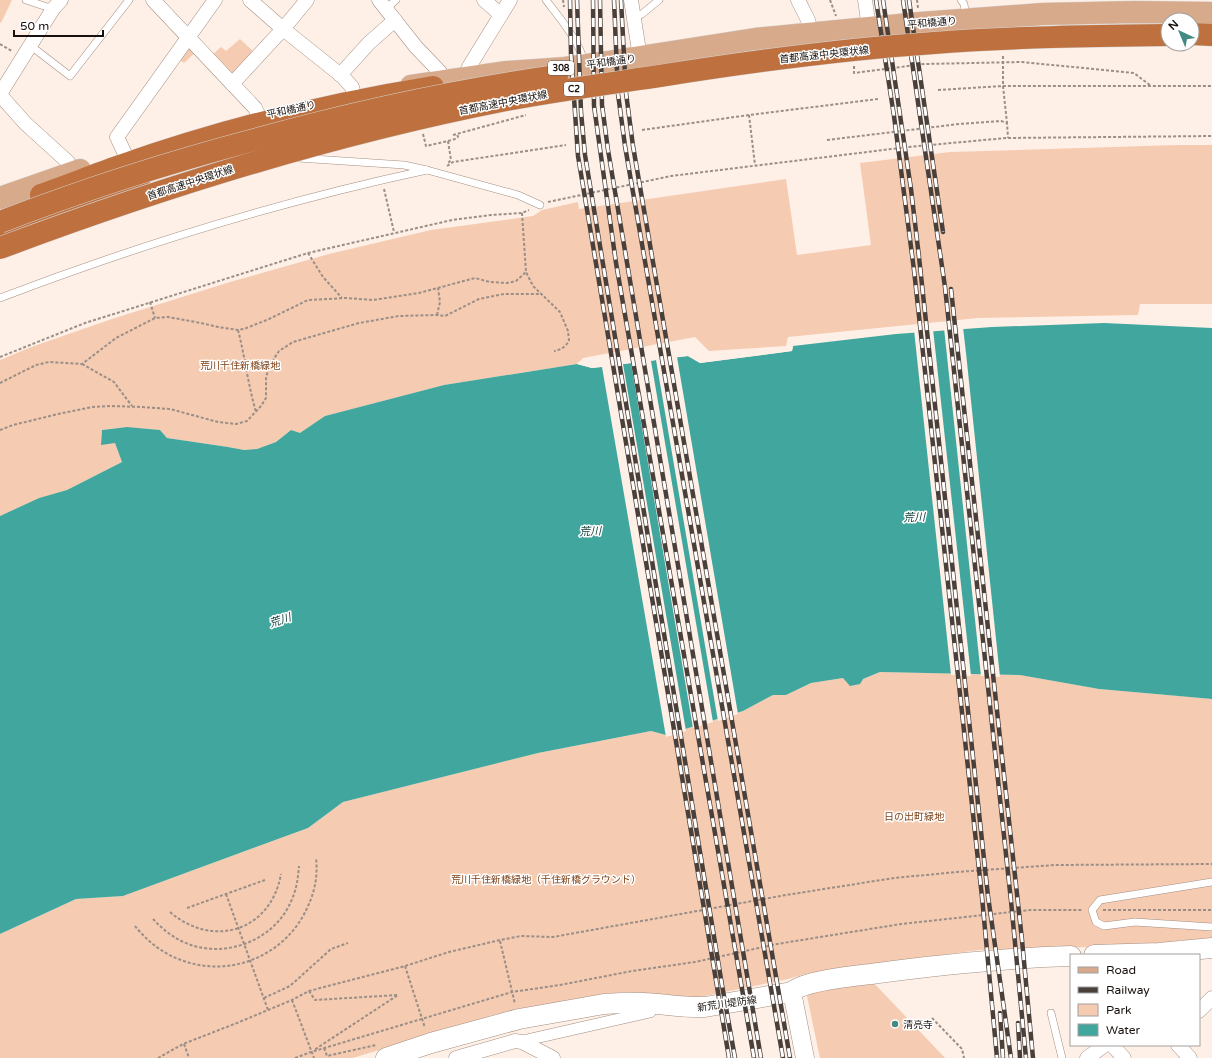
<svg xmlns="http://www.w3.org/2000/svg" width="1212" height="1058" viewBox="0 0 1212 1058" font-family="'Varela Round','Noto Sans JP',sans-serif">
<style>
.green{fill:#f5cbb2}
.water{fill:#41a79e}
.pier{fill:#fef0e7}
.lines{fill:none;stroke-linecap:round;stroke-linejoin:round}
.service-casing{stroke:#a48e81;stroke-width:8}
.pedestrian-casing{stroke:#a48e81;stroke-width:12}
.minor-casing{stroke:#a48e81;stroke-width:15}
.tertiary-casing{stroke:#a48e81;stroke-width:19}
.secondary-casing{stroke:#a48e81;stroke-width:21}
.primary-casing{stroke:#d6d4d3;stroke-width:23}
.motorway-casing{stroke:#d6d4d3;stroke-width:23}
.path{stroke:#9a8e87;stroke-width:2;stroke-dasharray:3 2;stroke-linecap:butt}
.service{stroke:#fff;stroke-width:7}
.pedestrian{stroke:#fff;stroke-width:11}
.minor{stroke:#fff;stroke-width:14}
.tertiary{stroke:#fff;stroke-width:18}
.secondary{stroke:#fff;stroke-width:20}
.primary{stroke:#d8aa8c;stroke-width:22}
.motorway{stroke:#be713f;stroke-width:22}
.rail-casing{stroke:#49403b;stroke-width:4.5}
.rail{stroke:#fff;stroke-width:3;stroke-dasharray:9;stroke-linecap:butt}
.motorway-bridge-casing{stroke:#d6d4d3;stroke-width:23;stroke-linecap:butt}
.motorway-bridge{stroke:#be713f;stroke-width:22}
.poi-dot{fill:#438a83;stroke:#fff;stroke-width:1.5}
.labels{text-anchor:middle;stroke-width:3;stroke-linejoin:round;paint-order:stroke}
.shield{fill:#fff;stroke:#5e5856;stroke-width:1}
.shield-label{font-size:9px;font-weight:bold;fill:#19110d}
.street-label{font-size:10px;fill:#19110d;stroke:#fff}
.park-label{font-size:10px;fill:#7d4116;stroke:#fff}
.poi-label{font-size:10px;fill:#19110d;stroke:#fff;text-anchor:start}
.water-label{font-size:11px;font-style:italic;fill:#0b3b37;stroke:#fff}
</style>
<rect width="100%" height="100%" fill="#fef0e7"/>
<!-- green -->
<g class="green">
<polygon points="0,0 12,0 1,23 0,22"/>
<polygon points="188,39 198,50 184,63 176,57"/>
<polygon points="240,39 257,55 233,80 210,57 221,47 226,51"/>
<path d="M1178 145H1212V304H1140L1138 315 978 318 788 337 786 346 709 351 695 337 583 358 577 364 444 385 325 416 300 434 291 430 276 442 257 449 244 450 228 447 167 438 160 430C138 428 124 426 102 430L101 444 115 442 122 462 67 490 39 498 0 516V360L34 346 112 319 230 282 329 254 431 230 533 216 542 210 578 202 579 209 786 179 797 255 871 245 860 163 950 152Z"/>
<polygon points="880,672 1021,675 1099,689 1212,699 1212,940 1199,941 1181,940 1160,945 979,950 809,973 788,979 695,998 624,992 615,993 493,1015 353,1058 0,1058 0,934 76,899 123,896 308,828 343,802 538,753 651,731 666,735 743,711 773,695 786,695 811,683 843,678 863,679"/>
<polygon points="871,980 945,1058 820,1058 806,991"/>
</g>
<!-- water -->
<polygon class="water" points="1104,323 1212,328 1212,699 1099,689 1020,675 880,672 863,679 860,684 850,686 843,678 811,683 786,695 773,695 743,711 666,735 651,731 538,753 343,802 308,828 123,896 76,899 0,934 0,516 39,498 67,490 122,462 115,443 101,445 102,430 127,427 160,430 167,438 228,447 244,450 257,449 276,442 291,430 300,433 325,416 444,385 577,364 592,368 688,356 700,363 792,351 793,346 896,334 992,327"/>
<!-- pier -->
<g class="pier">
<polygon points="963,327 966,353 1000,677 981,676 944,328"/>
<polygon points="933,329 971,676 951,675 914,330"/>
<polygon points="791,346 793,346 792,351 700,363 688,356 677,357 738,714 718,721 656,360 651,361 713,722 693,728 631,363 623,364 686,731 666,737 602,367 592,368 577,364 578,362 592,366 688,354 701,361 791,350"/>
</g>
<g class="lines">
<!-- service casing -->
<g class="service-casing">
<g id="service">
<polyline points="26,0 53,9"/>
<path d="M546 0C558 16 581 43 584 63"/>
<polyline points="961,0 964,4 966,17"/>
<polyline points="386,9 396,0"/>
<polyline points="633,18 642,14 659,0"/>
<polyline points="31,46 70,76 129,0"/>
<polyline points="298,158 404,165 427,170 518,195 540,205"/>
<path d="M0 298C139 245 282 201 427 170"/>
<polyline points="1212,882 1100,900 1092,910 1096,922 1104,926 1135,922 1212,927"/>
<polyline points="1051,1013 1062,1058"/>
</g>
</g>
<!-- pedestrian casing -->
<g class="pedestrian-casing">
<polyline id="pedestrian" points="522,1042 531,1039 650,1012 655,1005"/>
</g>
<!-- minor casing -->
<g class="minor-casing">
<g id="minor">
<polyline points="153,0 255,108 259,116"/>
<polyline points="250,0 283,29 342,76 352,87 354,96"/>
<polyline points="379,0 416,47 440,72 441,81"/>
<polyline points="484,0 501,15"/>
<polyline points="631,0 640,57"/>
<polyline points="798,0 808,20 812,34"/>
<polyline points="865,0 869,28"/>
<polyline points="340,75 369,43 395,20"/>
<polyline points="470,77 469,67 510,0"/>
<polyline points="232,84 283,29 307,0"/>
<polyline points="0,94 53,9 61,0"/>
<polyline points="0,95 26,124 68,162 71,173"/>
<polyline points="125,154 117,137 215,0"/>
<polyline points="1199,1011 1212,998"/>
<polyline points="1112,1045 1124,1058"/>
<polyline points="1178,1045 1190,1058"/>
<polyline points="456,1058 515,1041 522,1042 553,1058"/>
<polyline points="1087,1058 1105,1045"/>
</g>
</g>
<!-- tertiary casing -->
<g class="tertiary-casing">
<polyline id="tertiary" points="792,992 805,1058"/>
</g>
<!-- secondary casing -->
<g class="secondary-casing">
<g id="secondary">
<polyline points="1094,955 1159,953 1212,948"/>
<path d="M386 1058 431 1043 519 1019 604 1004C618 1003 632 1002 645 1003 665 1004 685 1008 705 1007L792 992C803 981 853 976 871 974 937 965 1004 958 1071 956"/>
</g>
</g>
<!-- primary casing -->
<g class="primary-casing">
<g id="primary">
<polyline points="411,86 507,72 565,68 609,62 755,39 920,23 1042,14 1135,12 1212,13"/>
<polyline points="0,198 80,170"/>
</g>
</g>
<!-- motorway casing -->
<g class="motorway-casing">
<g id="motorway">
<polyline points="1192,34 1212,35"/>
<path d="M41 195C67 186 94 175 120 166 222 130 327 104 433 87"/>
<polyline points="0,234 139,185"/>
</g>
</g>
<!-- path -->
<g class="path">
<polyline points="563,0 564,7"/>
<polyline points="830,0 836,16"/>
<polyline points="917,0 918,8"/>
<polyline points="0,44 12,51"/>
<polyline points="1003,56 1003,86 1007,123"/>
<polyline points="854,66 854,73 924,64 1022,62 1134,73 1151,86"/>
<polyline points="938,90 1003,86 1212,86"/>
<polyline points="749,115 755,165"/>
<polyline points="642,130 749,115 878,99"/>
<polyline points="423,134 426,146 448,141 451,160 447,164"/>
<polyline points="453,135 526,115"/>
<polyline points="827,140 959,124 1001,121 1007,123 1008,138"/>
<polyline points="448,141 455,139 458,137 457,134"/>
<polyline points="447,166 453,162 566,145"/>
<polyline points="384,189 394,232"/>
<polyline points="548,202 671,176 908,147 1006,138 1212,136"/>
<path d="M522 213 526 272 533 286 560 312 568 331 569 341C565 347 561 350 554 351"/>
<polyline points="308,253 323,277 342,298"/>
<polyline points="150,302 155,318"/>
<polyline points="437,315 440,302 438,288"/>
<path d="M238 330C245 357 248 385 256 412"/>
<polyline points="0,357 85,323 308,253 452,220 491,215 522,213 529,210"/>
<polyline points="82,364 114,382 132,406"/>
<polyline points="0,383 36,365 49,362 82,364 116,338 155,318 168,317 201,323 218,327 238,330 244,329 269,319 308,300 346,298 373,300 419,293 475,278 490,282 507,283 516,281 526,272"/>
<polyline points="0,430 13,425 58,414 92,407 111,406 141,407 170,409 218,422 236,424 247,421 261,406 266,398 266,378 269,366 279,351 293,342 359,323 399,316 437,315 445,316 479,299 504,294 540,294"/>
<polyline points="226,894 268,1010"/>
<polyline points="187,908 265,880"/>
<polyline points="1103,910 1212,910"/>
<path d="M170 912C213 949 271 931 281 874"/>
<path d="M153 919C163 930 176 940 191 945 230 958 277 938 292 899 297 888 298 877 299 866"/>
<path d="M135 926C146 940 163 954 181 960 231 979 287 955 308 906 315 891 318 875 316 858"/>
<polyline points="500,941 515,1004"/>
<polyline points="405,966 425,1028"/>
<polyline points="309,991 315,1000 398,995 314,1050"/>
<polyline points="264,998 290,986 331,949 348,943"/>
<polyline points="292,1000 314,1058"/>
<polyline points="932,1018 962,1049 964,1058"/>
<polyline points="184,1044 189,1058"/>
<polyline points="324,1048 327,1056 376,1045"/>
<polyline points="158,1058 183,1044 237,1023 292,1000 309,991 405,966 449,952 500,940 521,936 553,937 786,895 894,878 957,872 1055,865 1212,864"/>
<polyline points="295,1058 311,1052 512,992 560,985 632,971 695,962 777,944 901,924 1030,910 1083,910"/>
</g>
<!-- service -->
<use href="#service" class="service"/>
<!-- pedestrian -->
<use href="#pedestrian" class="pedestrian"/>
<!-- minor -->
<use href="#minor" class="minor"/>
<!-- tertiary -->
<use href="#tertiary" class="tertiary"/>
<!-- secondary -->
<use href="#secondary" class="secondary"/>
<!-- primary -->
<use href="#primary" class="primary"/>
<!-- motorway -->
<use href="#motorway" class="motorway"/>
<!-- rail casing -->
<g class="rail-casing">
<g id="rail">
<polyline points="570,0 571,54 578,156 729,1058"/>
<polyline points="577,0 581,112 585,155 722,985 735,1058"/>
<polyline points="593,0 594,106 616,263 754,1058"/>
<polyline points="600,0 602,105 608,150 761,1058"/>
<polyline points="614,0 618,94 625,146 783,1058"/>
<polyline points="621,0 626,93 633,146 790,1058"/>
<polyline points="876,0 894,116 914,270 982,897 997,1058"/>
<polyline points="883,0 911,189 919,257 988,896 1011,1058"/>
<polyline points="903,0 945,287 1011,901 1026,1058"/>
<polyline points="909,0 943,232"/>
<polyline points="951,289 1022,940 1033,1058"/>
<polyline points="1000,1013 1003,1058"/>
<polyline points="1018,1023 1020,1058"/>
</g>
</g>
<!-- rail -->
<use href="#rail" class="rail"/>
<!-- motorway-bridge casing -->
<g class="motorway-bridge-casing">
<g id="motorway-bridge">
<path d="M0 222C85 189 173 161 261 138 359 111 457 90 557 76"/>
<path d="M0 248C165 186 333 134 506 100 559 90 613 83 666 75 755 61 845 49 934 43 1012 37 1090 36 1168 35"/>
</g>
</g>
<!-- motorway-bridge -->
<use href="#motorway-bridge" class="motorway-bridge"/>
</g>
<!-- markers -->
<circle class="poi-dot" cx="895" cy="1024" r="4"/>
<g class="labels">
<!-- shield labels -->
<g class="shield">
<rect x="548" y="61" width="26" height="14" rx="3"/>
<rect x="564" y="82" width="20" height="14" rx="3"/>
</g>
<g class="shield-label">
<text x="561" y="71">308</text>
<text x="574" y="92">C2</text>
</g>
<!-- street labels -->
<g class="street-label">
<text transform="translate(932 22) rotate(-5)" y="4">平和橋通り</text>
<text transform="translate(824 54) rotate(-6)" y="4">首都高速中央環状線</text>
<text transform="translate(611 61) rotate(-8)" y="4">平和橋通り</text>
<text transform="translate(503 102) rotate(-11)" y="4">首都高速中央環状線</text>
<text transform="translate(291 109) rotate(-12)" y="4">平和橋通り</text>
<text transform="translate(190 182) rotate(-18)" y="4">首都高速中央環状線</text>
<text transform="translate(727 1003) rotate(-8)" y="4">新荒川堤防線</text>
</g>
<!-- park labels -->
<g class="park-label">
<text x="240" y="369">荒川千住新橋緑地</text>
<text x="914" y="820">日の出町緑地</text>
<text x="546" y="883">荒川千住新橋緑地（千住新橋グラウンド）</text>
</g>
<!-- poi labels -->
<g class="poi-label">
<text x="903" y="1028">清亮寺</text>
</g>
<!-- water labels -->
<g class="water-label">
<text transform="translate(914 517) rotate(-2)" y="4">荒川</text>
<text transform="translate(590 531) rotate(-2)" y="4">荒川</text>
<text transform="translate(280 620) rotate(-18)" y="4">荒川</text>
</g>
</g>
<!-- legend -->
<rect x="1070" y="954" width="130" height="92" fill="#ffffff" stroke="#a3a09e"/>
<rect x="1078" y="967" width="20" height="6" fill="#d8aa8c" stroke="#a3a09e"/>
<text x="1106" y="974" font-size="12" fill="#19110d">Road</text>
<rect x="1078" y="987" width="20" height="6" fill="#49403b" stroke="#a3a09e"/>
<text x="1106" y="994" font-size="12" fill="#19110d">Railway</text>
<rect x="1078" y="1004" width="20" height="12" fill="#f5cbb2" stroke="#a3a09e"/>
<text x="1106" y="1014" font-size="12" fill="#19110d">Park</text>
<rect x="1078" y="1024" width="20" height="12" fill="#41a79e" stroke="#a3a09e"/>
<text x="1106" y="1034" font-size="12" fill="#19110d">Water</text>
<!-- north arrow -->
<g transform="translate(1180 32) rotate(316)"><circle r="19" fill="#ffffff" stroke="#a3a09e"/>
<path d="M0-3L7 15L0 10L-7 15Z" fill="#438a83"/>
<text y="-6" font-size="11" font-weight="bold" text-anchor="middle" fill="#19110d">N</text>
</g>
<!-- scale -->
<path d="M14 30v6h89v-6" fill="none" stroke="#19110d" stroke-width="2"/>
<text x="20" y="30" font-size="12" fill="#19110d" stroke="#ffffff" stroke-width="3" paint-order="stroke">50 m</text>
</svg>
